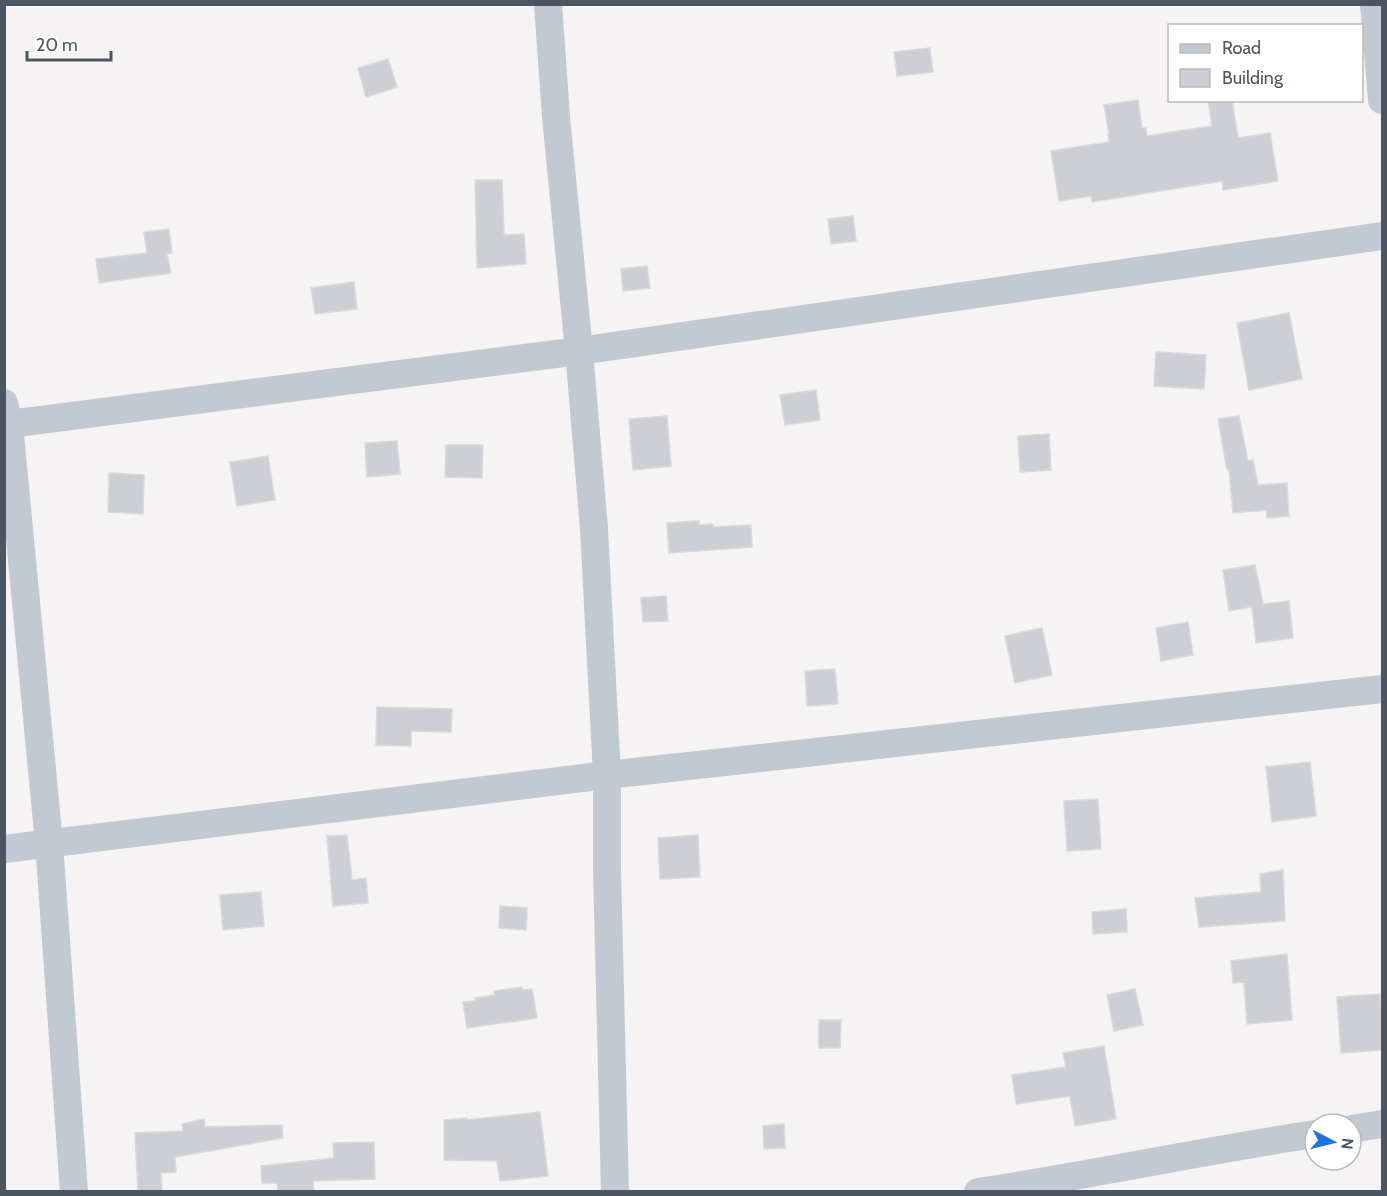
<svg xmlns="http://www.w3.org/2000/svg" width="1387" height="1196" viewBox="0 0 1387 1196" font-family="Cabin,sans-serif">
<style>
.building{fill:#cdcfd5;stroke:#d7d9de;stroke-width:1.5}
.lines{fill:none;stroke-linecap:round;stroke-linejoin:round}
.minor{stroke:#c1cad2;stroke-width:28}
</style>
<rect width="100%" height="100%" fill="#f5f3f3"/>
<!-- building -->
<g class="building">
<polygon points="930,48 933,72 897,76 894,52"/>
<polygon points="388,59 397,87 366,97 358,68"/>
<polygon points="1138,100 1142,128 1146,128 1147,136 1212,126 1208,100 1232,100 1238,138 1270,133 1278,181 1223,190 1222,181 1092,202 1091,196 1059,201 1051,151 1109,142 1108,134 1109,134 1104,105"/>
<polygon points="475,180 502,180 504,235 524,234 526,264 477,268"/>
<polygon points="853,216 856,241 831,244 828,219"/>
<polygon points="169,229 172,253 167,254 171,273 99,283 96,259 147,253 144,232"/>
<polygon points="647,266 650,288 623,291 621,269"/>
<polygon points="354,282 357,309 315,314 311,288"/>
<polygon points="1289,313 1302,379 1249,390 1237,323"/>
<polygon points="1156,352 1206,355 1204,389 1154,386"/>
<polygon points="816,390 820,420 785,425 780,395"/>
<polygon points="667,416 671,466 633,470 629,419"/>
<polygon points="1239,416 1248,461 1253,460 1258,485 1287,483 1289,516 1267,518 1267,510 1233,513 1229,469 1227,470 1218,419"/>
<polygon points="1049,434 1051,470 1020,472 1018,436"/>
<polygon points="397,441 400,474 367,477 365,443"/>
<polygon points="446,445 483,445 482,478 445,477"/>
<polygon points="268,456 275,500 237,506 230,462"/>
<polygon points="109,473 144,475 143,514 108,512"/>
<polygon points="699,521 699,525 713,524 713,527 751,525 752,547 669,553 667,523"/>
<polygon points="1255,565 1263,604 1289,601 1293,638 1256,643 1252,607 1229,611 1223,570"/>
<polygon points="666,596 668,621 643,622 641,598"/>
<polygon points="1188,622 1193,655 1161,661 1156,628"/>
<polygon points="1042,628 1052,675 1015,683 1005,636"/>
<polygon points="835,669 838,704 807,706 805,671"/>
<polygon points="377,707 452,709 451,732 411,731 411,746 376,745"/>
<polygon points="1310,762 1316,816 1272,822 1266,767"/>
<polygon points="1098,799 1101,849 1067,851 1064,801"/>
<polygon points="347,835 352,880 366,878 368,903 333,906 327,836"/>
<polygon points="698,835 700,877 660,879 658,838"/>
<polygon points="1283,870 1285,921 1199,927 1195,898 1261,892 1260,874"/>
<polygon points="261,892 264,926 223,930 220,895"/>
<polygon points="500,906 527,908 526,930 499,928"/>
<polygon points="1126,909 1127,932 1093,934 1092,912"/>
<polygon points="1287,954 1292,1020 1247,1024 1244,982 1233,983 1231,961"/>
<polygon points="522,987 522,990 532,989 537,1018 467,1028 463,1002 476,1001 475,998 495,995 494,991"/>
<polygon points="1135,989 1143,1025 1114,1031 1107,995"/>
<polygon points="1380,994 1383,1050 1341,1053 1337,997"/>
<polygon points="819,1020 841,1020 840,1048 819,1048"/>
<polygon points="1104,1046 1116,1119 1075,1126 1070,1096 1016,1104 1012,1075 1066,1067 1063,1053"/>
<polygon points="540,1112 548,1176 500,1181 497,1161 444,1160 444,1120 467,1118 467,1120"/>
<polygon points="204,1119 205,1127 282,1125 283,1138 175,1157 176,1172 161,1173 162,1191 138,1191 135,1133 183,1131 182,1124"/>
<polygon points="784,1124 785,1148 764,1149 763,1126"/>
<polygon points="374,1142 375,1179 313,1181 314,1191 278,1191 277,1183 262,1183 261,1166 334,1158 333,1143"/>
</g>
<g class="lines">
<!-- minor -->
<g class="minor">
<polyline points="548,4 556,117 579,351 594,529 607,775 607,869 615,1192"/>
<polyline points="1374,4 1382,100"/>
<polyline points="4,403 9,424 49,843 74,1192"/>
<polyline points="9,424 579,351 1382,236"/>
<polyline points="4,849 607,775 1382,689"/>
<polyline points="1351,1129 1382,1124"/>
<path d="M978 1192C1091 1175 1202 1151 1315 1134"/>
</g>
</g>
<!-- border -->
<rect width="1387" height="1196" fill="none" stroke="#4a5661" stroke-width="12"/>
<!-- legend -->
<rect x="1168" y="24" width="195" height="78" fill="#ffffff" stroke="#b7bbc0" stroke-width="1.5"/>
<rect x="1180" y="44" width="30" height="9" fill="#c1cad2" stroke="#b7bbc0" stroke-width="1.5"/>
<text x="1222" y="54" font-size="18" fill="#4a5661">Road</text>
<rect x="1180" y="69" width="30" height="18" fill="#cdcfd5" stroke="#b7bbc0" stroke-width="1.5"/>
<text x="1222" y="84" font-size="18" fill="#4a5661">Building</text>
<!-- north arrow -->
<g transform="translate(1333 1142) rotate(97)"><circle r="28" fill="#ffffff" stroke="#b7bbc0" stroke-width="1.5"/>
<path d="M0-4.5L10 22L0 15L-10 22Z" fill="#1a73e8"/>
<text y="-9" font-size="16" font-weight="bold" text-anchor="middle" fill="#4a5661">N</text>
</g>
<!-- scale -->
<path d="M27 51v9h84v-9" fill="none" stroke="#4a5661" stroke-width="3"/>
<text x="36" y="51" font-size="18" fill="#4a5661" stroke="#ffffff" stroke-width="4.5" paint-order="stroke">20 m</text>
</svg>
